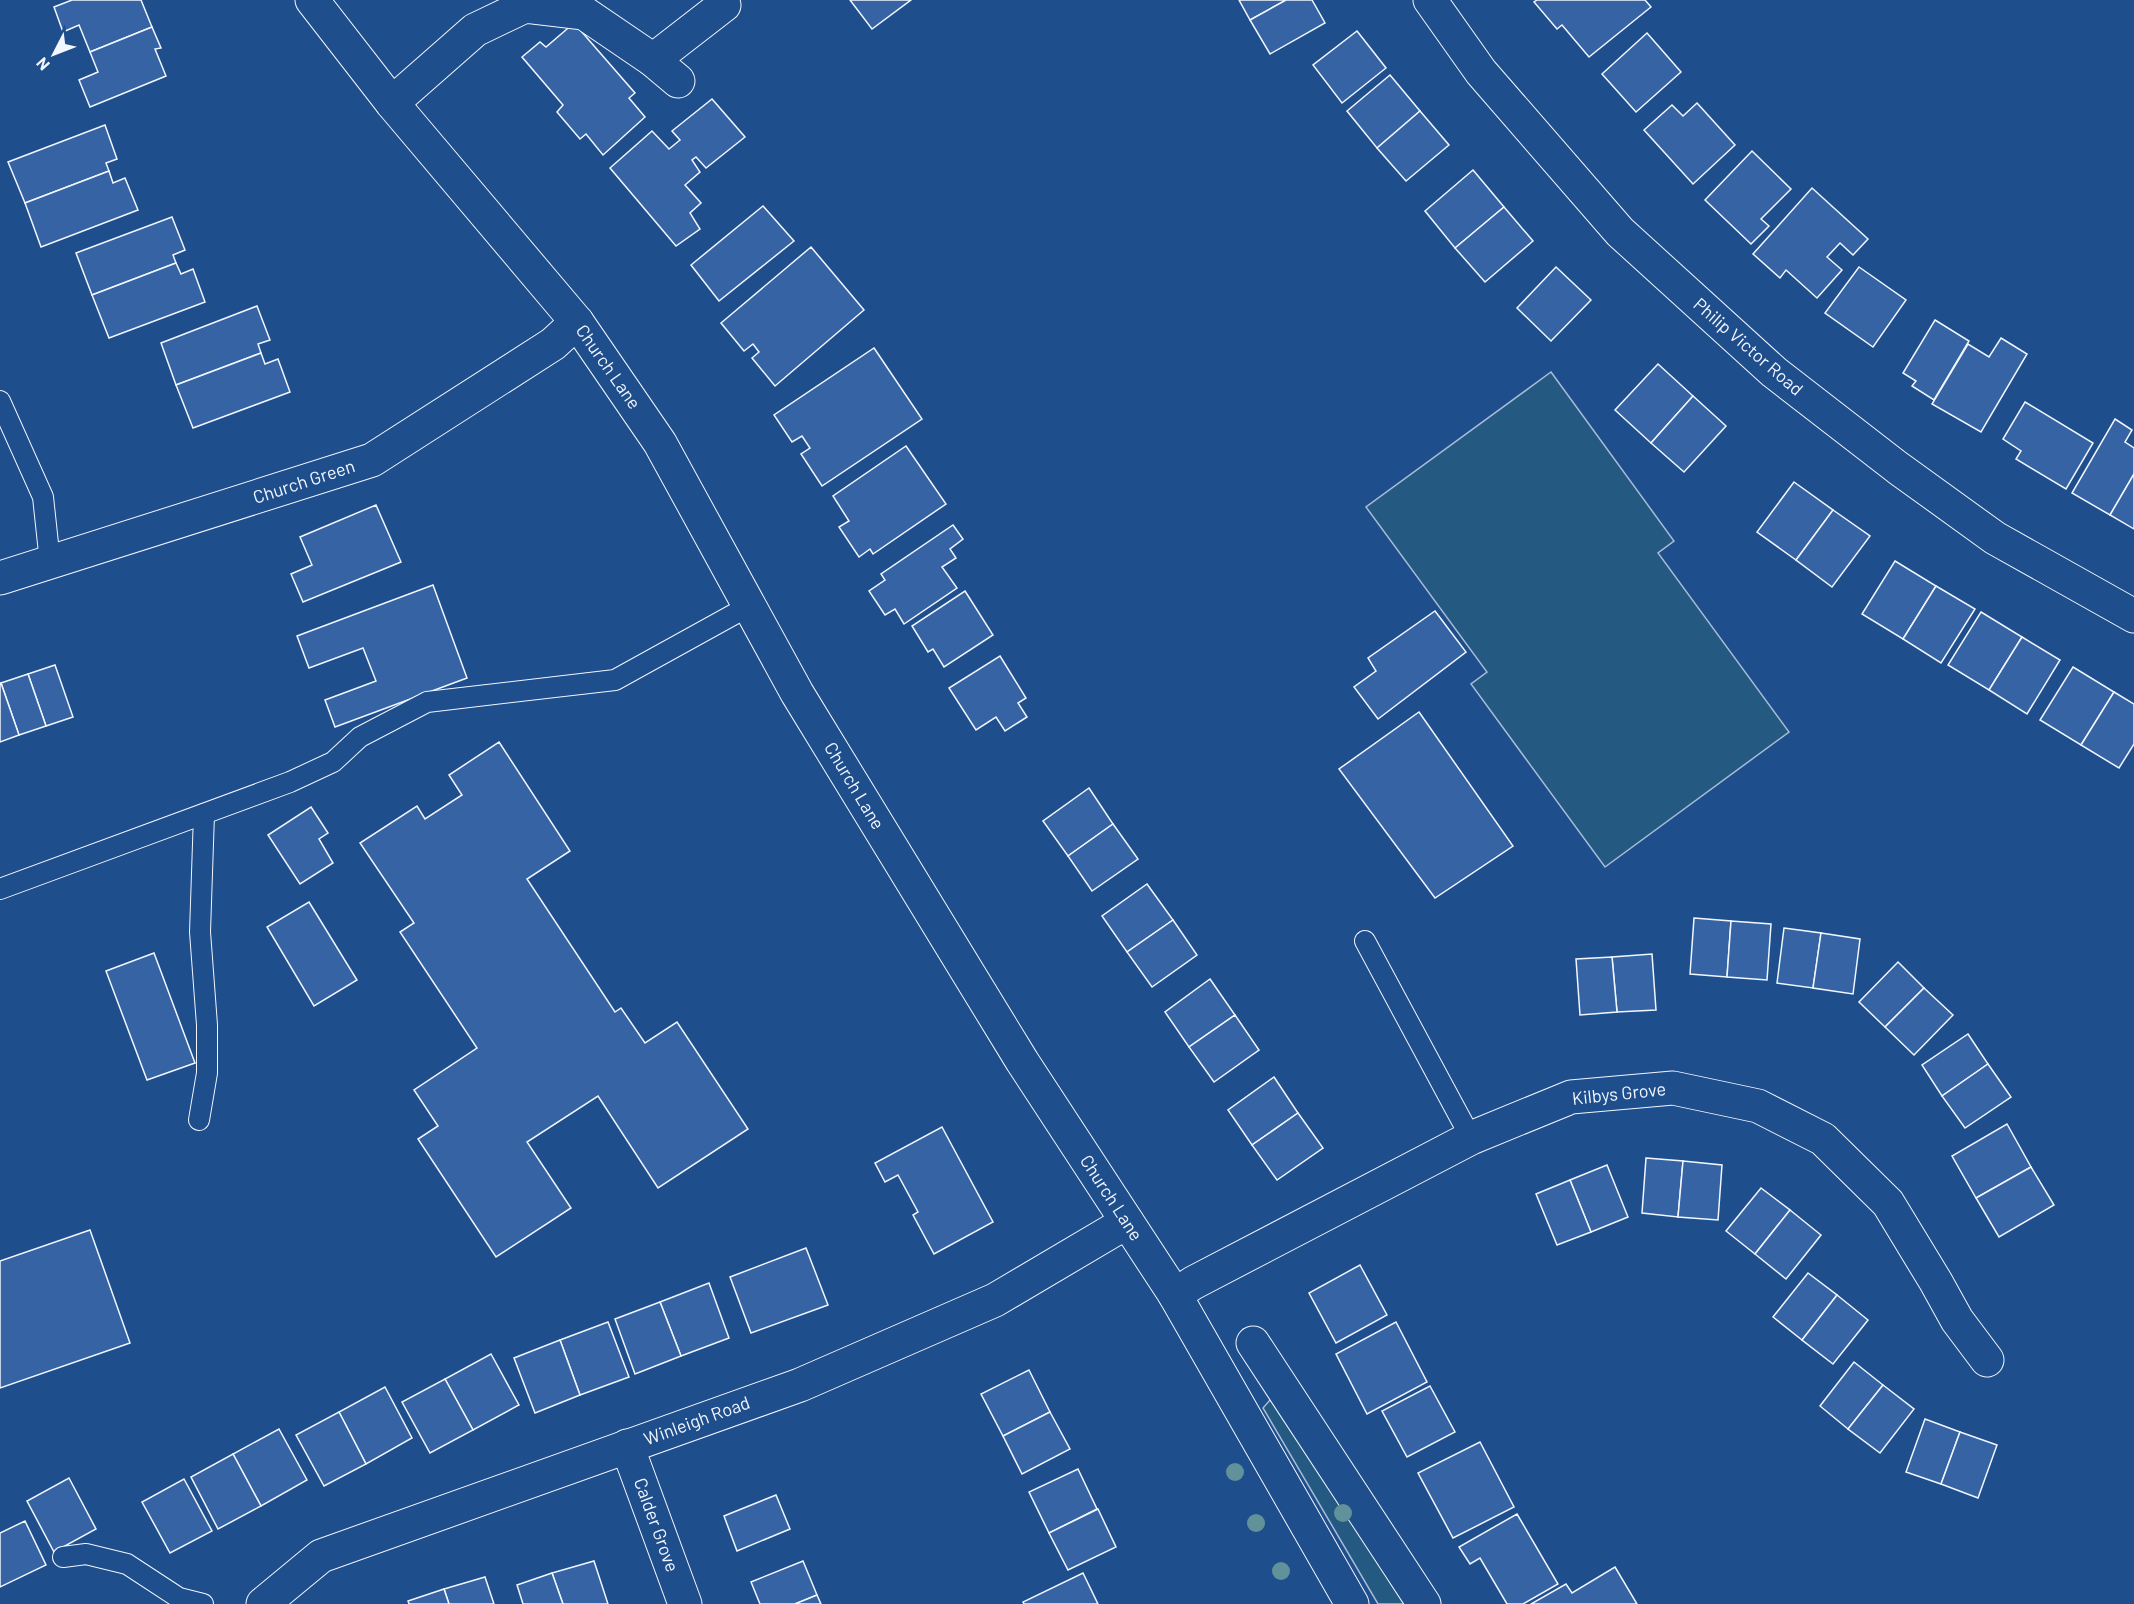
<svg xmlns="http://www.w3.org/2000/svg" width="2134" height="1604" viewBox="0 0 2134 1604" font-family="Barlow,sans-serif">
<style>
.green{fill:#245a82;stroke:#a8bbd7;stroke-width:1.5}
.building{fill:#3563a3;stroke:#f2f6ff;stroke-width:1.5}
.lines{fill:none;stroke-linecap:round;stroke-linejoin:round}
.lane-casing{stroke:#f2f6ff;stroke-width:22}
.street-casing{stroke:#f2f6ff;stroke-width:35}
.primary-casing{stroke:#f2f6ff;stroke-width:35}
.lane{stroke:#1f4e8c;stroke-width:20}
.street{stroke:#1f4e8c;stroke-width:33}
.primary{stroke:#1f4e8c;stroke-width:33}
.tree{fill:#61919a}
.labels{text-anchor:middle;stroke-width:4.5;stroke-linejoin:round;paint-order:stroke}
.street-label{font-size:18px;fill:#f2f6ff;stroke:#1f4e8c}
</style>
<rect width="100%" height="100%" fill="#1f4e8c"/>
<!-- green -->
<g class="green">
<polygon points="1551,372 1674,541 1658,553 1789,732 1605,867 1471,684 1487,672 1366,507"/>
<polygon points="1270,1400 1285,1416 1404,1604 1378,1604 1263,1408"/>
</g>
<!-- building -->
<g class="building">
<polygon points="72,0 141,0 152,27 90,52 79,25 63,32 54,7"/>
<polygon points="850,0 911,0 872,29"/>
<polygon points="1239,0 1286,0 1250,20"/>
<polygon points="1286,0 1312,0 1325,23 1270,54 1250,20"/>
<polygon points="1537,0 1645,0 1651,7 1589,57 1562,25 1557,29 1534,2"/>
<polygon points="574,23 635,93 629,98 645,117 603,155 586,134 580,139 557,112 563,105 522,57 540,42 546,47"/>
<polygon points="152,27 161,48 155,49 166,76 90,107 79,80 98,72 90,52"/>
<polygon points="1357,31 1386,68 1342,103 1313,65"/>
<polygon points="1647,33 1681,72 1636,112 1602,74"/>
<polygon points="1390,75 1420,111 1377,148 1347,111"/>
<polygon points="712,99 745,137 706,168 696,157 692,160 700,172 685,185 701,203 690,213 700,229 676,246 610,168 652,131 669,149 680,140 672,131"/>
<polygon points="1697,103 1735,145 1693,184 1644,130 1672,105 1683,116"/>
<polygon points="1420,111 1449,145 1406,181 1377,148"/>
<polygon points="105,125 117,159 106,163 109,171 25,203 8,162"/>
<polygon points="1752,151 1791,189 1761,219 1769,226 1751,244 1705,200"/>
<polygon points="1473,170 1504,207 1455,248 1425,211"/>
<polygon points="109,171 113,183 125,178 138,210 41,247 25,203"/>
<polygon points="1812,188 1868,239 1853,255 1840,243 1827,257 1842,270 1817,298 1786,270 1780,278 1753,254"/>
<polygon points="763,206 794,241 719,301 691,265"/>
<polygon points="1504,207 1533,241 1485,282 1455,248"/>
<polygon points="172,217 185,250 173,255 176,263 92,295 76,253"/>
<polygon points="811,247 864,310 775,386 752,358 759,352 753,344 744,351 721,323"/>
<polygon points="176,263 181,274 193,269 205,302 109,338 92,295"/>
<polygon points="1556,267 1591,300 1551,341 1517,308"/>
<polygon points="1859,267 1906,300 1873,347 1825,313"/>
<polygon points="257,306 270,340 258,344 261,353 176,385 161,343"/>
<polygon points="1935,320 1969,341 1934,400 1912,386 1916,381 1903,373"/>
<polygon points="2001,338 2027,354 1981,432 1932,404 1968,344 1989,357"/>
<polygon points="874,348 922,419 822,486 801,454 810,448 802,436 792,442 774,415"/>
<polygon points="261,353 265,364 278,359 290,392 193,428 176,385"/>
<polygon points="1658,364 1693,396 1651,443 1615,410"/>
<polygon points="1693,396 1726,426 1684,472 1651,443"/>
<polygon points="2025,402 2093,443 2066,489 2016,459 2021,451 2003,439"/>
<polygon points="2115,419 2132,430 2125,442 2134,448 2134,474 2110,515 2072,493"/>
<polygon points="906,446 946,504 873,554 870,549 859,557 839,527 849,521 833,496"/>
<polygon points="2134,474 2134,529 2110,515"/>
<polygon points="1794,482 1833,510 1796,560 1757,532"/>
<polygon points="376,505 401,562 303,602 291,574 312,565 300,537"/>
<polygon points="1833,510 1870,536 1832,587 1796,560"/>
<polygon points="953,525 963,539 950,549 956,558 942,567 957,588 904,624 895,609 885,615 869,591 885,580 881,574"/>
<polygon points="1895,561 1936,586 1903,639 1862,614"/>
<polygon points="433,585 467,678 335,727 325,700 376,681 363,648 309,668 297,636"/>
<polygon points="1936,586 1975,609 1941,663 1903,639"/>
<polygon points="965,591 993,635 944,667 933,649 928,652 912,626"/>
<polygon points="1435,611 1466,652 1378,719 1354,687 1376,671 1368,658"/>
<polygon points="1981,612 2022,637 1989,690 1948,665"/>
<polygon points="2022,637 2060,660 2027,714 1989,690"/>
<polygon points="1000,656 1026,698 1018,703 1027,717 1005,731 996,717 976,730 949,688"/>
<polygon points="55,665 73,717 46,726 28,674"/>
<polygon points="2073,667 2114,692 2081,745 2040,720"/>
<polygon points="28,674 46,726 19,735 1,683"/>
<polygon points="1,683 19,735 0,742 0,684"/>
<polygon points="2114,692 2134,704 2134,744 2119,768 2081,745"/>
<polygon points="1419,712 1513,846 1435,898 1339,769"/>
<polygon points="499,742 570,851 527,879 615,1012 621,1008 645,1043 677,1022 748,1129 658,1188 598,1096 527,1142 571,1208 496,1257 418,1139 438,1126 414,1090 477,1048 400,932 414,923 360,843 417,806 425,819 462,795 449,775"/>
<polygon points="1089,788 1113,824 1068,856 1043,821"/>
<polygon points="311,807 328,833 319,839 333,863 300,884 268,835"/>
<polygon points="1113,824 1138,859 1092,891 1068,856"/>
<polygon points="1147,884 1173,920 1127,952 1102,916"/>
<polygon points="309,902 357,980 314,1006 267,927"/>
<polygon points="1694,918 1731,921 1727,977 1690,974"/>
<polygon points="1173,920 1197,955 1152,987 1127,952"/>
<polygon points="1731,921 1771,924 1767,980 1727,977"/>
<polygon points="1784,928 1821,933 1813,988 1777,983"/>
<polygon points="1821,933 1860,939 1853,994 1813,988"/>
<polygon points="154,953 195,1063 147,1080 106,971"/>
<polygon points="1652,954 1656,1010 1617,1012 1612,957"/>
<polygon points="1612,957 1617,1012 1580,1015 1576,959"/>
<polygon points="1898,962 1924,988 1885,1027 1859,1002"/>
<polygon points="1210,979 1235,1015 1189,1047 1165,1012"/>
<polygon points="1924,988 1953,1015 1914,1055 1885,1027"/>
<polygon points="1235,1015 1259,1050 1214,1082 1189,1047"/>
<polygon points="1968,1034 1988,1064 1942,1096 1922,1065"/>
<polygon points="1988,1064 2011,1097 1965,1128 1942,1096"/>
<polygon points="1274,1077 1298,1113 1252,1145 1228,1110"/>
<polygon points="1298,1113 1323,1148 1277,1180 1252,1145"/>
<polygon points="2007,1124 2031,1167 1976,1198 1952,1156"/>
<polygon points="942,1127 993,1222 934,1254 913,1215 918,1212 898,1175 885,1182 875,1163"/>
<polygon points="1646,1158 1683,1161 1678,1217 1642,1213"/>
<polygon points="1683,1161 1722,1165 1718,1220 1678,1217"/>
<polygon points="1607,1165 1628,1217 1591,1232 1570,1180"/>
<polygon points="2031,1167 2054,1205 1999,1237 1976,1198"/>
<polygon points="1570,1180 1591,1232 1557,1245 1536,1194"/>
<polygon points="1761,1188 1790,1210 1755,1254 1726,1231"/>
<polygon points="1790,1210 1821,1235 1786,1279 1755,1254"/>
<polygon points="90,1230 130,1343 0,1388 0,1261"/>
<polygon points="806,1248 828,1305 751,1333 730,1277"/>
<polygon points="1360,1265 1387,1315 1336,1343 1309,1293"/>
<polygon points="1808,1273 1837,1295 1802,1340 1773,1317"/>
<polygon points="709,1283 729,1338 681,1356 660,1302"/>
<polygon points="1837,1295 1868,1320 1833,1364 1802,1340"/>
<polygon points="660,1302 681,1356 635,1374 615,1319"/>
<polygon points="608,1322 629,1377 580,1395 560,1340"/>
<polygon points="1396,1322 1427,1382 1367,1414 1336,1354"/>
<polygon points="560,1340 580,1395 535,1413 514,1358"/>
<polygon points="491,1354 519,1405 473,1430 445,1379"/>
<polygon points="1854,1362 1883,1385 1848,1429 1820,1406"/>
<polygon points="1029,1370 1050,1412 1003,1436 981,1394"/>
<polygon points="445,1379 473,1430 430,1453 402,1402"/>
<polygon points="1883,1385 1914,1409 1880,1453 1848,1429"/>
<polygon points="1430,1386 1455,1432 1407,1457 1382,1411"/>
<polygon points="385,1387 412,1438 366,1464 339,1412"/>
<polygon points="339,1412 366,1464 324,1486 296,1435"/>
<polygon points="1050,1412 1070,1449 1022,1474 1003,1436"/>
<polygon points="1925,1419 1960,1432 1941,1484 1906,1472"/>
<polygon points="279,1429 307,1480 261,1506 233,1454"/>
<polygon points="1960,1432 1997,1445 1978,1498 1941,1484"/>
<polygon points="1480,1442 1514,1507 1453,1538 1418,1473"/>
<polygon points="233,1454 261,1506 218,1529 191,1477"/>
<polygon points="1078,1469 1097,1509 1049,1533 1029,1492"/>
<polygon points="69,1478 96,1529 54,1552 27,1501"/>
<polygon points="184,1479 212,1531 170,1553 142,1502"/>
<polygon points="776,1495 790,1529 737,1551 724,1516"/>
<polygon points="1098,1509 1116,1547 1068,1570 1049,1533"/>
<polygon points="1517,1514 1558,1584 1523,1604 1507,1604 1480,1558 1470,1564 1459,1547"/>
<polygon points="25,1521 46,1565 0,1587 0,1533"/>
<polygon points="594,1561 608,1604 563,1604 552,1573"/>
<polygon points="803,1561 817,1595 795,1604 760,1604 751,1582"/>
<polygon points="1615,1567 1637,1604 1531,1604 1566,1584 1572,1593"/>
<polygon points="552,1573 563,1604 523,1604 517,1585"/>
<polygon points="1083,1573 1098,1604 1024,1604 1023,1602"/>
<polygon points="485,1577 494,1604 449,1604 444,1589"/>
<polygon points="444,1589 449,1604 409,1604 408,1601"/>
<polygon points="817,1595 821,1604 795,1604"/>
</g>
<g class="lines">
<!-- lane casing -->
<g class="lane-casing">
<g id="lane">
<polyline points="0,401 43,497 50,562"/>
<polyline points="0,889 290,782 333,762 360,737 427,702 615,680 749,606"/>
<polyline points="1365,941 1471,1138"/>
<polyline points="199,1120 207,1073 207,1025 200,932 204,814"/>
<polyline points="63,1557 86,1554 127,1564 179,1598 203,1604"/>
</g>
</g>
<!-- street casing -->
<g class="street-casing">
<g id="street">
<polyline points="1430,0 1481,72 1620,232 1774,372 1898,468 1995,538 2134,616"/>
<polyline points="653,60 724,5"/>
<polyline points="392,103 475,30 525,6 584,13 653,60 678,81"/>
<polyline points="0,578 372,460 553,344 577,322"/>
<polyline points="1175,1295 1193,1283 1471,1138 1571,1097 1673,1088 1758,1106 1823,1139 1888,1203 1936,1282 1957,1320 1987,1360"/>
<polyline points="1253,1343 1424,1604"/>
<polyline points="627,1446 685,1604"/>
<polyline points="263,1604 321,1556 800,1385 995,1300 1127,1222"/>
</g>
</g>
<!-- primary casing -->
<g class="primary-casing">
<polyline id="primary" points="312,0 392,103 577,322 660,443 797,693 1022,1061 1175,1295 1352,1604"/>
</g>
<!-- lane -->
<use href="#lane" class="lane"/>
<!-- street -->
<use href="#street" class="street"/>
<!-- primary -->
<use href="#primary" class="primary"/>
</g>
<!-- trees -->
<g class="tree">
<circle cx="1235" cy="1472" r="9"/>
<circle cx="1343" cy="1513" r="9"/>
<circle cx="1256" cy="1523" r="9"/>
<circle cx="1281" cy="1571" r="9"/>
</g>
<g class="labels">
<!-- street labels -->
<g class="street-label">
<text transform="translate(1748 347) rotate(41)" y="6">Philip Victor Road</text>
<text transform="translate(608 367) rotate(55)" y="6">Church Lane</text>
<text transform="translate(304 482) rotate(-18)" y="6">Church Green</text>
<text transform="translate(854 786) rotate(59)" y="6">Church Lane</text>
<text transform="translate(1619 1094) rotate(-6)" y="6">Kilbys Grove</text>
<text transform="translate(1111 1198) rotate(57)" y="6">Church Lane</text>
<text transform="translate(697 1421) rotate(-20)" y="6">Winleigh Road</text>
<text transform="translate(656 1525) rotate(70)" y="6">Calder Grove</text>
</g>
</g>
<!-- north arrow -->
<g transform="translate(54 54) rotate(228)" stroke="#1f4e8c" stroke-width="4.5" paint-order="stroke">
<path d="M0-4.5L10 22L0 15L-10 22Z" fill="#f2f6ff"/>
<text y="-9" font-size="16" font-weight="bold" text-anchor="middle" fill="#f2f6ff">N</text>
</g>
</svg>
